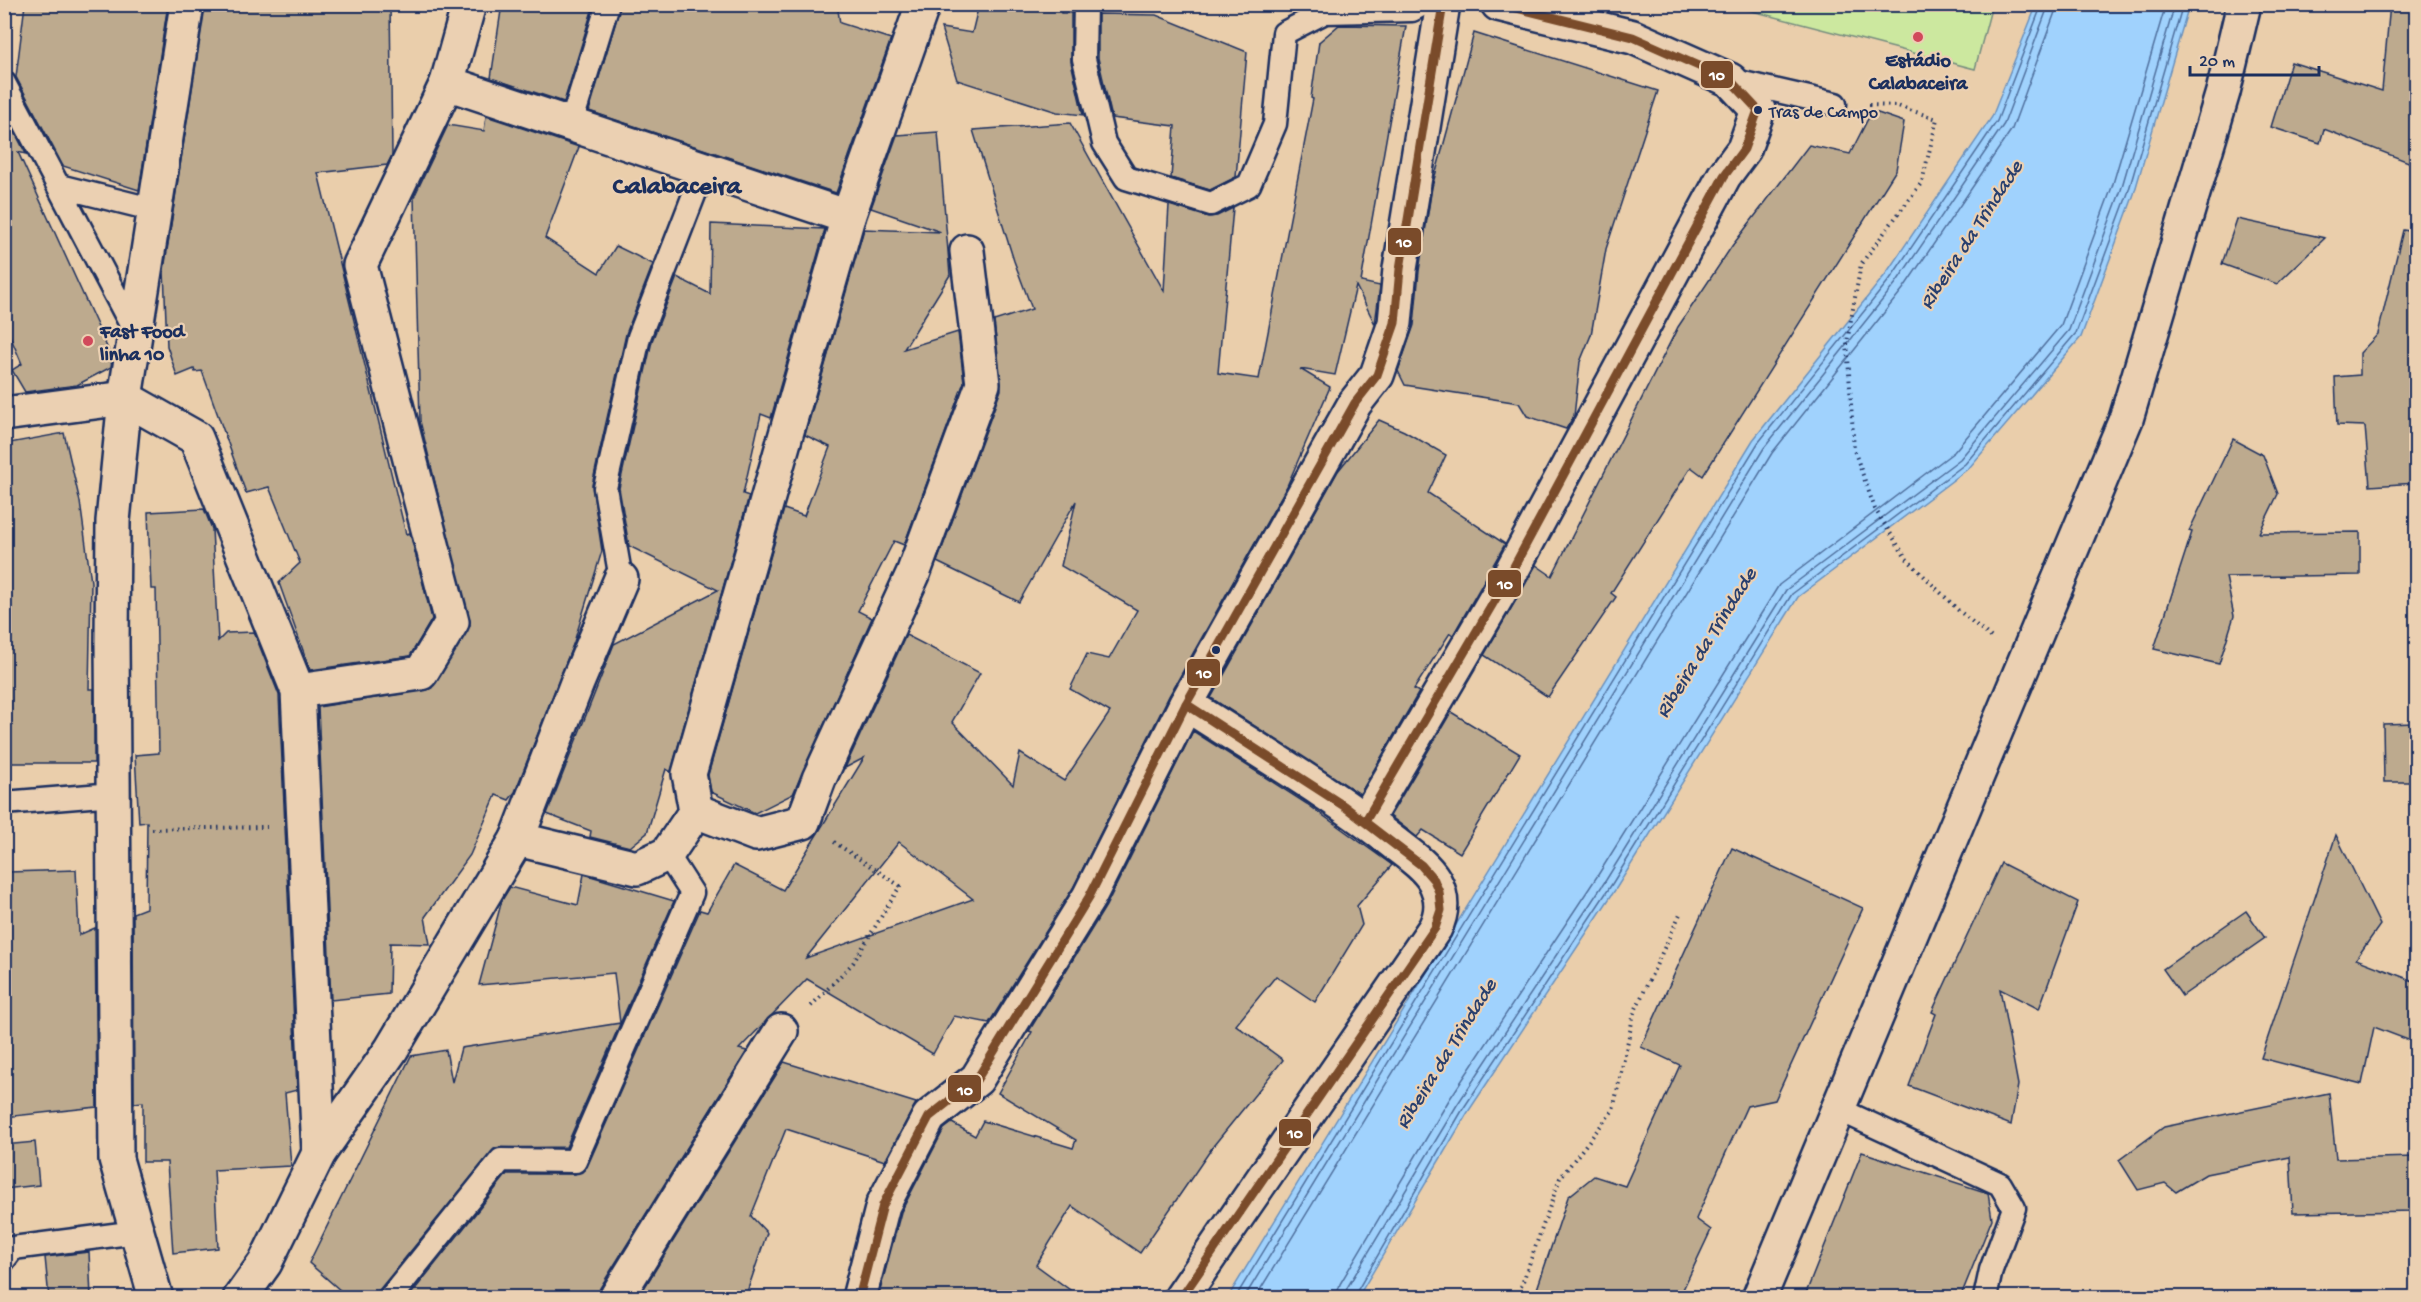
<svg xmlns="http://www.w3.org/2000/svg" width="2421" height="1302" viewBox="0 0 2421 1302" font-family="'Gochi Hand',sans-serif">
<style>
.green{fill:#cce89f;stroke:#748c7e;stroke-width:1.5}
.water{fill:#a0d2fd;stroke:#6b91bd;stroke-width:1.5}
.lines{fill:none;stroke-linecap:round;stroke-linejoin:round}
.shore{stroke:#50709e;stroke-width:1.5}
.building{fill:#bdaa8e;stroke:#1b2f5e;stroke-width:1.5;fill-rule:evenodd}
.service-casing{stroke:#1b2f5e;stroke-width:27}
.minor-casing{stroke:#1b2f5e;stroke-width:38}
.tertiary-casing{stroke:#1b2f5e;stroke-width:38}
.path{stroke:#1b2f5e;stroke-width:4;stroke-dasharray:1.5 4.5;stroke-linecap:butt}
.service{stroke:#ebd0b2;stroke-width:22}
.minor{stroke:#ebd0b2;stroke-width:33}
.tertiary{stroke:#ebd0b2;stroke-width:33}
.bus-1-casing{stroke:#ebd0b2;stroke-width:14}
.bus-1{stroke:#7a4b2a;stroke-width:9}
.poi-dot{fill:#d1495b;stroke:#ebd0b2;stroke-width:2}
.bus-dot{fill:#1b2f5e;stroke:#ebd0b2;stroke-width:2}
.labels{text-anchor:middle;stroke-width:4.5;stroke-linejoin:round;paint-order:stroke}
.bus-label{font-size:18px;fill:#1b2f5e;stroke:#ebd0b2;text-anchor:start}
.poi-label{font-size:20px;font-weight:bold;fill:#1b2f5e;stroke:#ebd0b2}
.water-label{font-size:21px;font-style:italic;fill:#283f6e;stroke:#ebd0b2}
.district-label{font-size:26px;font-weight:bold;fill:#1b2f5e;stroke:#ebd0b2}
.line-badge{stroke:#ebd0b2;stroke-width:2}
.badge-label{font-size:16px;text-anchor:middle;font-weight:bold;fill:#fff}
</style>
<rect width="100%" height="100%" fill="#eaceab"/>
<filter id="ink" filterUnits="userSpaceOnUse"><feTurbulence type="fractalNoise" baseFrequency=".0167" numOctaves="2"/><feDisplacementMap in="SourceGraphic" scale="12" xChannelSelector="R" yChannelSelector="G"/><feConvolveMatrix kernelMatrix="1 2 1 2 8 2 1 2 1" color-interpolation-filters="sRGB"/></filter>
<g filter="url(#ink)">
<!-- green -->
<polygon class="green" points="1729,5 1992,5 1975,69"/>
<!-- water -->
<polygon class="water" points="2037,4 2189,5 2134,194 2081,337 1969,468 1798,597 1617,887 1468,1112 1358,1297 1228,1297 1753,440 1885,275 1992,117"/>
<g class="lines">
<!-- shore -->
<g class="shore">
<polyline points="1235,1298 1758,443 1890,279 1997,121 2042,4"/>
<polyline points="1244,1298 1764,448 1896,283 2004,124 2049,4"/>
<polyline points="1255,1298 1772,453 1903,289 2012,129 2058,4"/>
<polyline points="1336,1298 1340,1284 1449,1100 1598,875 1779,585 1954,452 2061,325 2112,187 2166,4"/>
<polyline points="1345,1298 1347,1288 1457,1105 1606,880 1786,590 1960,459 2069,330 2121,190 2175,4"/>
<polyline points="1353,1298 1463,1109 1612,884 1792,594 1965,464 2076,333 2128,193 2183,4"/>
</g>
</g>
<!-- building -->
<g class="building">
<polygon points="25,4 168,4 139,190 63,166 16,77"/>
<polygon points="205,4 390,4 392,155 387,165 318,173 406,534 410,533 432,619 410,656 310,670 279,583 300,563 269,487 246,493 202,371 195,372 194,369 177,376 167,346 164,270"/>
<polygon points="502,4 594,4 564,102 491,78"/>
<polygon points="621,4 837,4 840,23 891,39 836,193 589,111"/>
<polygon points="979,4 1061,4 1061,13 1071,13 1071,62 1083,115 1057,112 957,80 941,28 972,33"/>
<polygon points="2390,4 2416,4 2416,165 2324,129 2320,143 2271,127 2291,62 2382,91"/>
<polygon points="1098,14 1156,15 1247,52 1236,177 1210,190 1171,178 1175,126 1112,118 1098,58"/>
<path d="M1339 25 1406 26 1361 282 1380 286 1375 324 1356 286 1335 375 1300 369 1330 387 1287 486 1169 696 1073 888 989 1023 954 1016 933 1054 807 979 739 1049 747 1051 600 1288 597 1298H408L507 1174H575L587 1167 700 910 707 912 734 865 783 890 864 758 845 768 906 635 980 673 952 722 1013 785 1020 753 1064 781 1110 712 1070 689 1087 654 1109 659 1137 610 1061 566 1076 501 1019 602 937 562 1001 390 994 321 1032 309 1014 261 973 130 1070 123 1164 291 1169 205 1208 217 1217 216 1233 208 1218 373 1259 379 1313 99 1311 98 1319 42ZM899 842 973 899 806 958Z"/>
<polygon points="1474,33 1658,91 1606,249 1591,335 1580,362 1574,416 1566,429 1527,416 1519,403 1405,385 1398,371 1414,325 1419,271 1432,187"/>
<polygon points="1872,111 1904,122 1896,170 1703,476 1691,467 1611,593 1616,597 1548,697 1484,655 1536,565 1552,576 1678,327 1732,246 1809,145 1850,154"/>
<polygon points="486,116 579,147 545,238 599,273 616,246 653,264 626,334 592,485 602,551 574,642 515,792 509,800 496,795 470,855 425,917 430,944 390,943 389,994 331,1000 318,707 431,689 470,625 420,421 414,197 448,125 484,131"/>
<polygon points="4,121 10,133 11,125 26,154 18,152 112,358 111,367 77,385 25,392 12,370 22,364 4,322"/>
<polygon points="938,132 950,275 904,349 958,332 964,382 904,545 894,541 858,611 872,618 793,794 755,813 711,792 708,775 784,509 804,516 830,447 805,435 864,229 941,232 871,208 897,135"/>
<polygon points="2237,219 2325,238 2277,284 2222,264"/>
<polygon points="711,224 825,229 771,418 761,414 743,494 749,496 671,772 666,769 647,833 630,847 590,837 591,831 547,814 614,644 718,590 629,546 619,488 652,341 677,277 710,294"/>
<polygon points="2403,230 2416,232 2416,483 2370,486 2365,426 2337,425 2335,377 2360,375 2360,353 2378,334"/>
<polygon points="1379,420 1404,431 1446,455 1428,493 1505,544 1453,635 1450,633 1414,689 1419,692 1360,794 1211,698 1338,471"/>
<polygon points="64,433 80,502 91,582 89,689 94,689 94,763 4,763 4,444"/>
<polygon points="2233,439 2263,455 2278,494 2259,533 2360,532 2360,575 2226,577 2234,616 2219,664 2154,649 2192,532 2189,531"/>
<polygon points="204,509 212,529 218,641 226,633 254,632 279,695 297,1090 285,1093 291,1166 214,1170 218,1248 173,1253 167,1162 143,1162 143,1102 134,1103 133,913 146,908 147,822 139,823 135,755 159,753 156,589 151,589 148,512"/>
<polygon points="1451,712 1520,754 1460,853 1423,830 1417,837 1390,816"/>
<polygon points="2416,723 2416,782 2384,782 2383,724"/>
<polygon points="1193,731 1307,804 1392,865 1357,906 1362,925 1315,1002 1276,976 1236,1025 1283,1060 1214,1145 1140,1253 1072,1206 1036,1265 1081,1298 878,1298 901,1212 944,1129 952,1123 975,1136 983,1121 1073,1148 1076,1140 998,1093 1032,1032 1029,1031 1106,906"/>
<polygon points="2336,835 2380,925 2356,959 2416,982 2416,1043 2374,1027 2362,1084 2261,1058"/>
<polygon points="1732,848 1863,908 1775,1100 1747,1106 1696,1219 1711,1230 1679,1298 1534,1298 1568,1197 1594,1176 1625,1186 1680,1065 1641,1047"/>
<polygon points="2001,863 2078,902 2039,1009 2000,989 2018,1085 2011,1125 1909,1086 1936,1014 1932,1012"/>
<polygon points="76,870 79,935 95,928 97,1107 5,1117 4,914 8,872"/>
<polygon points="584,874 674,901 566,1147 495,1148 379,1290 377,1298 349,1298 309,1263 411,1056 446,1050 452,1082 461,1048 620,1023 614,973 479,985 502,900 510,887 578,905"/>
<polygon points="2246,911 2265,938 2182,996 2163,969"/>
<polygon points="784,1062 916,1103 885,1161 786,1129 751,1216 767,1233 745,1298 638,1298"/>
<polygon points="2329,1093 2336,1159 2416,1157 2416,1211 2293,1213 2290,1157 2206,1174 2176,1192 2165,1183 2138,1190 2119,1160 2164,1127"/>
<polygon points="35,1142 39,1185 4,1189 4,1145"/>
<polygon points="1862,1152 1988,1193 1992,1219 1960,1298 1804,1298"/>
<polygon points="89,1252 91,1298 49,1298 45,1257"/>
</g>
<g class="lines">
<!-- service casing -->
<g class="service-casing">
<g id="service">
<polyline points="1085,4 1084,59 1104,143 1126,178 1211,204 1249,185 1275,124 1284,33 1325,12 1412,10 1423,4"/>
<polyline points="1730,80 1835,104"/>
<polyline points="4,83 135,332"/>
<polyline points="571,124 608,4"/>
<polyline points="59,186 155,210"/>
<polyline points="621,579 605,488 639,337 704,169"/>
<polyline points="4,803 114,794"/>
<polyline points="1838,1109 2000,1184 2014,1208 1991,1270 1985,1298"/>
<polyline points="4,1260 13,1248 137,1232"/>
<polyline points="390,1298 501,1160 575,1161 692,893 667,854"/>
</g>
</g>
<!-- minor casing -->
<g class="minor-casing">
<g id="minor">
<polyline points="447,83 848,217"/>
<polyline points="4,414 125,398 196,438 298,691"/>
<polyline points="696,811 756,834 803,822 819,779 913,574 983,384 967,251"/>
<polyline points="1366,820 1509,576 1724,176 1744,149 1758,110 1730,80 1633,37 1498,4"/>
<polyline points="517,839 577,683 621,579"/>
<polyline points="319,1153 298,691 421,673 452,622 360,265 447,83 469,4"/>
<polyline points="156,1298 116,1159 112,642 113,521 125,398 187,4"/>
<polyline points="240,1298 265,1263 319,1153 391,1050 517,839 637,868 667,854 696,811 689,774 848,217 923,4"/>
<polyline points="616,1298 781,1031"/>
<polyline points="859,1298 883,1205 929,1117 977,1079 1089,897 1186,704 1355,403 1377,375 1395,323 1400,269 1443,4"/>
<path d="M1181 1298 1435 928C1443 912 1443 897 1434 880 1425 865 1408 854 1394 843 1329 791 1255 749 1186 704"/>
</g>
</g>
<!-- tertiary casing -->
<g class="tertiary-casing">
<polyline id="tertiary" points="1759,1298 2126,419 2223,92 2244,4"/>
</g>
<!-- path -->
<g class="path">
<polyline points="1869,105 1898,106 1937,119 1922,182 1861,264 1847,342 1854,450 1875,509 1906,558 1958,610 1992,638"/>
<polyline points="152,829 267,827"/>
<polyline points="811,1006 853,963 900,886 834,842"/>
<polyline points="1517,1298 1560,1178 1613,1110 1634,1013 1680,914"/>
</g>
<!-- service -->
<use href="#service" class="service"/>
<!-- minor -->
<use href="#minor" class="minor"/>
<!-- tertiary -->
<use href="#tertiary" class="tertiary"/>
<!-- bus-1 casing -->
<g class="bus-1-casing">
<g id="bus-1">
<polyline points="1366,820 1509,576 1724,176 1744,149 1758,110 1730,80 1633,37 1500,4"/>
<polyline points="859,1298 883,1205 929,1117 977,1079 1089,897 1186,704 1355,403 1377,375 1395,323 1400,269 1443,4"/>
<polyline points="1181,1298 1435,928 1441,910 1439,892 1434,880 1421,865 1344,806 1186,704"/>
</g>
</g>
<!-- bus-1 -->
<use href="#bus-1" class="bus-1"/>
</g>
</g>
<!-- markers -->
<g class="poi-dot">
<circle cx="1918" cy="37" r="6"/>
<circle cx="88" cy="341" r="6"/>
</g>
<g class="bus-dot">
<circle cx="1758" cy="110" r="5"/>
<circle cx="1216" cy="650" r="5"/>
</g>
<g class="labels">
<!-- bus labels -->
<g class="bus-label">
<text x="1769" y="117">Tras de Campo</text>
</g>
<!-- poi labels -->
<g class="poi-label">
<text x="1918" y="66">Estádio<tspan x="1918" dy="23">Calabaceira</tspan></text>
<text x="100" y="337" text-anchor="start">Fast Food<tspan x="100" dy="23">linha 10</tspan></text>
</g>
<!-- water labels -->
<g class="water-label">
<text transform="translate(1970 234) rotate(-57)" y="7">Ribeira da Trindade</text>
<text transform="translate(1705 642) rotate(-58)" y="7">Ribeira da Trindade</text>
<text transform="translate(1445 1053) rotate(-58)" y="7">Ribeira da Trindade</text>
</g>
<!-- district labels -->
<g class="district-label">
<text x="677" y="193">Calabaceira</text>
</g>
</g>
<g class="line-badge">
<rect x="1700" y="60" width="34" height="29" rx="6" fill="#7a4b2a"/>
<rect x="1387" y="227" width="35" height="29" rx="6" fill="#7a4b2a"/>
<rect x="1487" y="569" width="35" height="29" rx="6" fill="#7a4b2a"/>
<rect x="1186" y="658" width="35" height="29" rx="6" fill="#7a4b2a"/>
<rect x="947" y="1074" width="35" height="29" rx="6" fill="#7a4b2a"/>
<rect x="1278" y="1118" width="34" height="29" rx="6" fill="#7a4b2a"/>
</g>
<g class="badge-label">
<text x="1717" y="80">10</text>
<text x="1404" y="247">10</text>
<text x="1505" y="589">10</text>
<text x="1204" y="678">10</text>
<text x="965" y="1095">10</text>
<text x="1295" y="1138">10</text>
</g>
<!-- margin -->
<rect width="2421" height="1302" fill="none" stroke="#ebd0b2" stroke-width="24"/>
<rect x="12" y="12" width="2397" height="1278" fill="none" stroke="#1b2f5e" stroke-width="2" filter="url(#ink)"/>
<!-- scale -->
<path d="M2190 66v9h129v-9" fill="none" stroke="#1b2f5e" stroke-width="3"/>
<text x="2199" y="66" font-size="18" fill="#1b2f5e" stroke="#ebd0b2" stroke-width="4.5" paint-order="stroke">20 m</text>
</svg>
